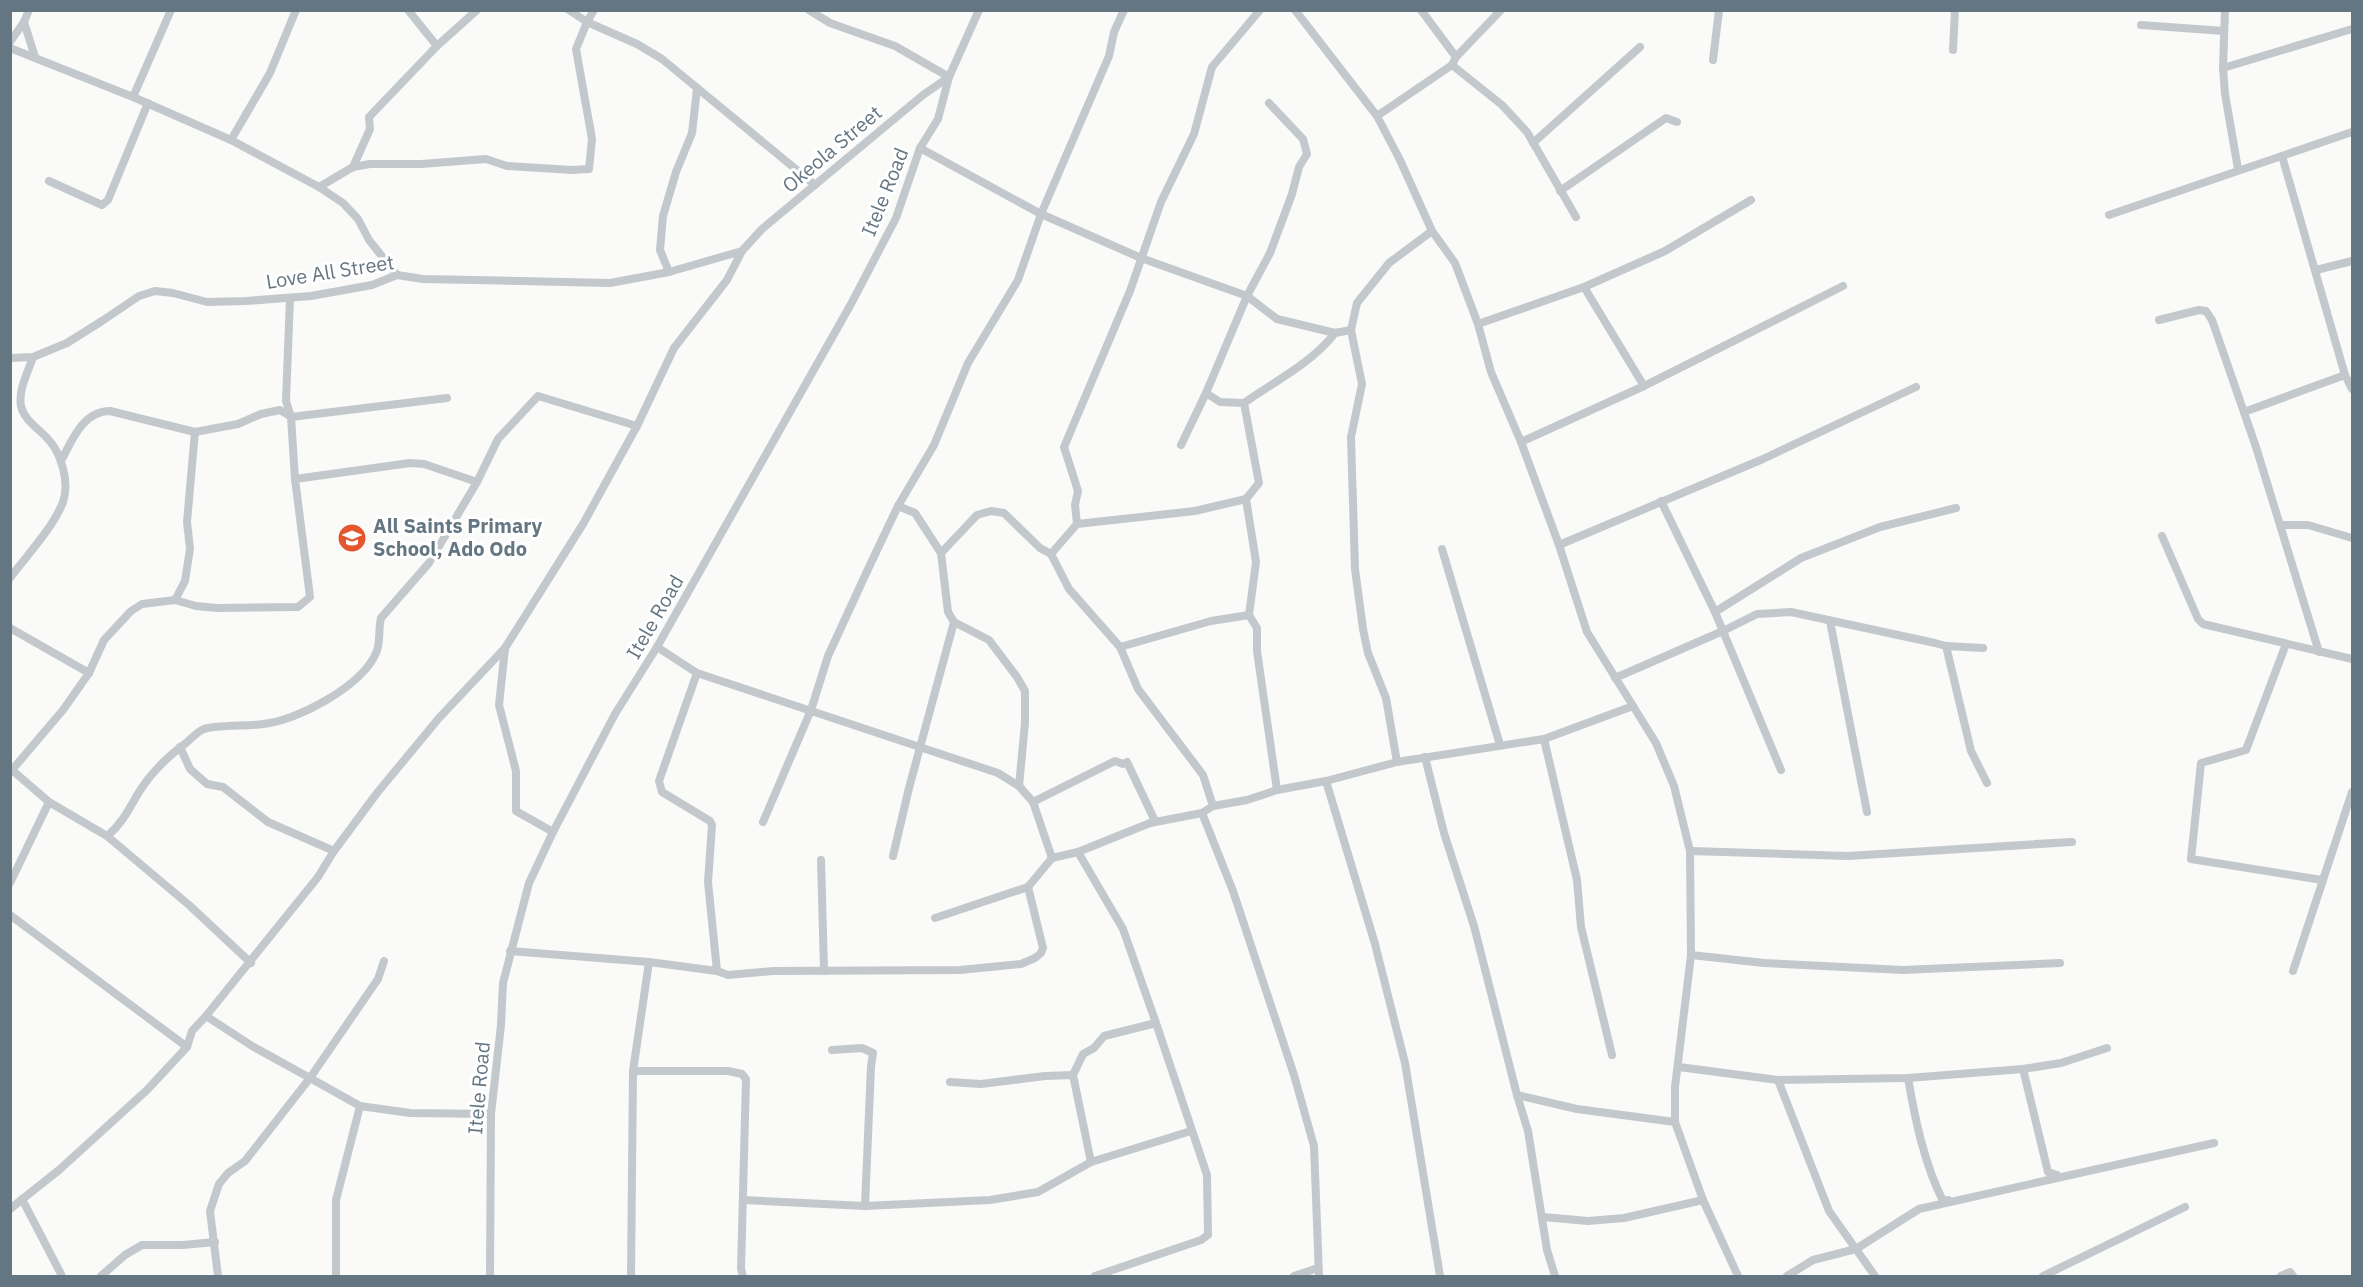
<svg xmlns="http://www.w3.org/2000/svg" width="2363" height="1287" viewBox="0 0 2363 1287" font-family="'IBM Plex Sans',sans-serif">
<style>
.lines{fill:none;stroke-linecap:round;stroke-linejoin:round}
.street{stroke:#c3c8cc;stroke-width:8}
.labels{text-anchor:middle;stroke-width:6;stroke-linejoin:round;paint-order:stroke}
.street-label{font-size:20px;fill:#657683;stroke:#fff}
.poi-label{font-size:20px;font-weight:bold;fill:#657683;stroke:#fff;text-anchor:start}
</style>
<rect width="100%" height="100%" fill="#fafaf8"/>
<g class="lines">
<!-- street -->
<g class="street">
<polyline points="408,10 437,46 477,10"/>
<polyline points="594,10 587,22 637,44 662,59 815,185"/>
<polyline points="1295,10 1377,116 1400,160 1432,231 1455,263 1478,324 1491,372 1521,442 1559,545 1587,632 1656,743 1674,786 1690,851 1691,955 1675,1087 1675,1122 1703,1200 1738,1276"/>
<polyline points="1421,10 1456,57"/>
<polyline points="2225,10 2223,68 2225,94 2238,169"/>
<polyline points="24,22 35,57"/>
<polyline points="2141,25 2224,31"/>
<polyline points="10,42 24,22 29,10"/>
<polyline points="10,48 133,97 231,140 319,187 343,203 358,219 369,240 397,275"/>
<polyline points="1953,50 1955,10"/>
<polyline points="1713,60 1719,10"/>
<polyline points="1452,65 1502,105 1527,132 1576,217"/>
<polyline points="2223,68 2352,29"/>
<polyline points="133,97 171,10"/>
<polyline points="1377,116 1452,65 1456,57 1501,10"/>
<polyline points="231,140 270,73 296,10"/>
<polyline points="1533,143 1640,47"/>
<polyline points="920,148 1041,214 1141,258 1247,296 1277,319 1335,333 1351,330"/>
<polyline points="2282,156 2345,375 2352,389"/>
<polyline points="353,167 370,129 369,117 437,46"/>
<polyline points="49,181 102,205 108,200 148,103"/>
<polyline points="319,187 353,167 370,164 421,164 486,159 507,166 572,170 589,169 592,139 576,49 587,22 569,10"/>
<polyline points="1560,191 1666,118 1677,122"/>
<polyline points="2109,215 2352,132"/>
<polyline points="2316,270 2352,261"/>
<polyline points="669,272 660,250 663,216 676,172 692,133 697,89"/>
<polyline points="1584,287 1644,386"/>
<polyline points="290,298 286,401 291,417 295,479 410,463 424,464 477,482"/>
<polyline points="2159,320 2199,310 2206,311 2212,320 2256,447 2319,652"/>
<polyline points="1478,324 1584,287 1665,251 1751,200"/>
<polyline points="10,358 33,357 67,343 102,321 139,296 155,291 173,293 207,302 246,301 311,296 372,285 397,275 423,279 610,283 669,272 742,251"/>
<polyline points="1206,393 1220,402 1244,403"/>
<polyline points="2244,412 2345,375"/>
<polyline points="1521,442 1644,386 1843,286"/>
<polyline points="1181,445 1206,393 1247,296 1270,253 1292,194 1299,167 1307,154 1303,139 1269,103"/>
<path d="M61 461C72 440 83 411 110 411L195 432 238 424 261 414 280 410 291 417 447 398"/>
<polyline points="1661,501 1715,612"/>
<polyline points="1077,524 1075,505 1078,491 1064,447 1130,291 1161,202 1194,134 1212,67 1260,10"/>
<polyline points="2281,525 2308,525 2352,538"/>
<polyline points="2162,536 2198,619 2203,624 2352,659"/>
<polyline points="1559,545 1763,459 1916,387"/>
<polyline points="1442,549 1500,745"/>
<polyline points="941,553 977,515 991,511 1004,513 1040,548 1051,554 1069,589 1120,647 1138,689 1203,775 1213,806"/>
<polyline points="1051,554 1077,524 1195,511 1246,499"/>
<path d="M10 578C27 555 53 528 63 502 70 482 61 452 47 438 38 428 24 420 21 406 18 390 28 372 33 357"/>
<polyline points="175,600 185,581 190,549 187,522 195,432"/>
<polyline points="1830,621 1867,812"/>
<polyline points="954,622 989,640 1017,677 1025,691 1025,723 1019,786"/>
<polyline points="10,628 89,673 104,640 131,611 142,604 175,600 196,606 217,608 298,607 310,597 295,479"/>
<polyline points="2286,644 2246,750 2201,763 2191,859 2322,880"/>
<polyline points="1946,646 1983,648"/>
<polyline points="657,647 697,673 998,773 1019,786 1033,802 1052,858"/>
<polyline points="1120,647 1211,621 1249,615"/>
<polyline points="697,673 659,781 662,792 710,821 712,825 708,882 717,971"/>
<polyline points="1615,678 1723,631 1757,614 1791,612 1935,643 1946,646 1971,751 1987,783"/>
<polyline points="1544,739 1577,880 1581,927 1612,1055"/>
<polyline points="180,747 190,769 207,784 223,787 268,822 334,851"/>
<polyline points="1425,757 1444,833 1474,926 1517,1095 1528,1131 1547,1250 1555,1276"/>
<polyline points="1397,762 1386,698 1368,653 1363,629 1355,569 1351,437 1362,384 1351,330 1357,303 1389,263 1432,231"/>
<polyline points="10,769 12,770 63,710 89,673"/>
<polyline points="12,770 49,802"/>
<polyline points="1781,770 1715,612 1801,558 1880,527 1956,508"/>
<polyline points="1326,781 1375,944 1405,1063 1440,1276"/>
<path d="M1277 790 1257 651V628L1249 615 1256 562 1246 499 1259 483 1244 403C1275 381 1312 363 1335 333"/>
<polyline points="1033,802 1115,761 1123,764 1127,762 1155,821 1150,823"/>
<polyline points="1202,813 1233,891 1294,1075 1314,1146 1319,1276"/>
<polyline points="763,822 811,710 828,656 869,567 898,506 934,445 968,363 1018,280 1041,214 1109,56 1114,32 1124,10"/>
<polyline points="553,832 516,811 516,771 499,705 505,648 583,524 637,426"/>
<path d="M107 836C122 824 129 809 139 792 151 773 167 757 186 743 191 739 198 731 204 729 213 725 250 726 263 724 297 721 362 686 376 653 381 642 378 630 381 618L429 563 477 482 498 439 538 396 637 426 674 348 727 280 742 251 762 229 923 95 949 77 895 46 830 23 809 10"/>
<polyline points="1690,851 1848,856 2072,842 2035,844"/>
<polyline points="1078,852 1123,929 1156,1023 1207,1175 1208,1235 1201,1240 1095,1276"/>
<polyline points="893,856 909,788 954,622 948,612 941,553 915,513 898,506"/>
<polyline points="821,860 824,971"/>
<polyline points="10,883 49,802 107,836 189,905 251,963"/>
<polyline points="10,915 187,1047"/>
<polyline points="935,918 1028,887 1052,858 1078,852 1150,823 1202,813 1213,806 1247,800 1277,790 1326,781 1397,762 1544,739 1633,706"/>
<polyline points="510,951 649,962 717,971 728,975 773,971 960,970 1021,964 1035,958 1041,953 1043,948 1028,887"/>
<polyline points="1691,955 1764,963 1903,970 2060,963"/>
<polyline points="384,961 378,979 310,1078 252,1046 206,1016 318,877 334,851 377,793 439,718 505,648"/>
<polyline points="2293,971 2352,792"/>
<polyline points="832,1050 862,1048 873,1053 871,1066 865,1206"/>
<polyline points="1679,1067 1778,1080 1908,1078 2023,1069 2061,1063 2107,1048"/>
<polyline points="2023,1069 2048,1172 2057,1175"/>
<polyline points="633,1071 728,1071 742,1074 746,1079 741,1269 743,1276"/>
<polyline points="1073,1075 1083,1054 1094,1048 1104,1036 1156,1023"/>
<path d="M1908 1078C1915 1119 1924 1163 1943 1201L1948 1200"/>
<polyline points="1778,1080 1829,1211 1875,1276"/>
<polyline points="950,1082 981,1084 1045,1076 1073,1075 1091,1162"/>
<polyline points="1517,1095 1577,1109 1675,1122"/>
<polyline points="22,1199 62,1276"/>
<polyline points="743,1200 865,1206 990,1200 1038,1192 1091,1162 1191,1131"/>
<polyline points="10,1209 59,1170 147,1090 187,1047 192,1031 206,1016"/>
<polyline points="1543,1217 1588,1221 1624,1218 1703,1200"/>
<polyline points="101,1276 125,1255 142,1245 183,1245 215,1242"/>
<polyline points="218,1276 210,1211 219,1184 228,1173 245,1161 310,1078 360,1106 410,1113 491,1114"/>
<polyline points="336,1276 336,1200 360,1106"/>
<polyline points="490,1276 491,1114 501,1025 503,983 529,883 553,832 615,714 657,647 851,304 896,218 920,148 938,119 949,77 979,10"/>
<polyline points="631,1276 633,1071 649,962"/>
<polyline points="1294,1276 1318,1268"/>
<polyline points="1787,1276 1813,1260 1856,1249 1919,1209 2214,1143"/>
<polyline points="2043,1276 2185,1207"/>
<polyline points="2281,1276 2290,1272 2293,1276"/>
</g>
</g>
<!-- icons -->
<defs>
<g id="school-disc" transform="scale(1.5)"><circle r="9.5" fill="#e4572e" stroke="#fff"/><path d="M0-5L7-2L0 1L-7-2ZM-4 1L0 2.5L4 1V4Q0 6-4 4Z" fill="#fff"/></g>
</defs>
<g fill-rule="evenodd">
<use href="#school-disc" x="352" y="538"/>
</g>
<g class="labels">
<!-- street labels -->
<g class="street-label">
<text transform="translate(832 149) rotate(-40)" y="7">Okeola Street</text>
<text transform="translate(885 192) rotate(-68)" y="7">Itele Road</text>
<text transform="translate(330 272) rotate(-9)" y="7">Love All Street</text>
<text transform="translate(655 617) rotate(-60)" y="7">Itele Road</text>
<text transform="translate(479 1088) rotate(-85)" y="7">Itele Road</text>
</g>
<!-- poi labels -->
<g class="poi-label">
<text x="373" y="533">All Saints Primary<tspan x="373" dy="23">School, Ado Odo</tspan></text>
</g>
</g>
<!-- border -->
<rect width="2363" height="1287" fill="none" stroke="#657683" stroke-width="24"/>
</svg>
